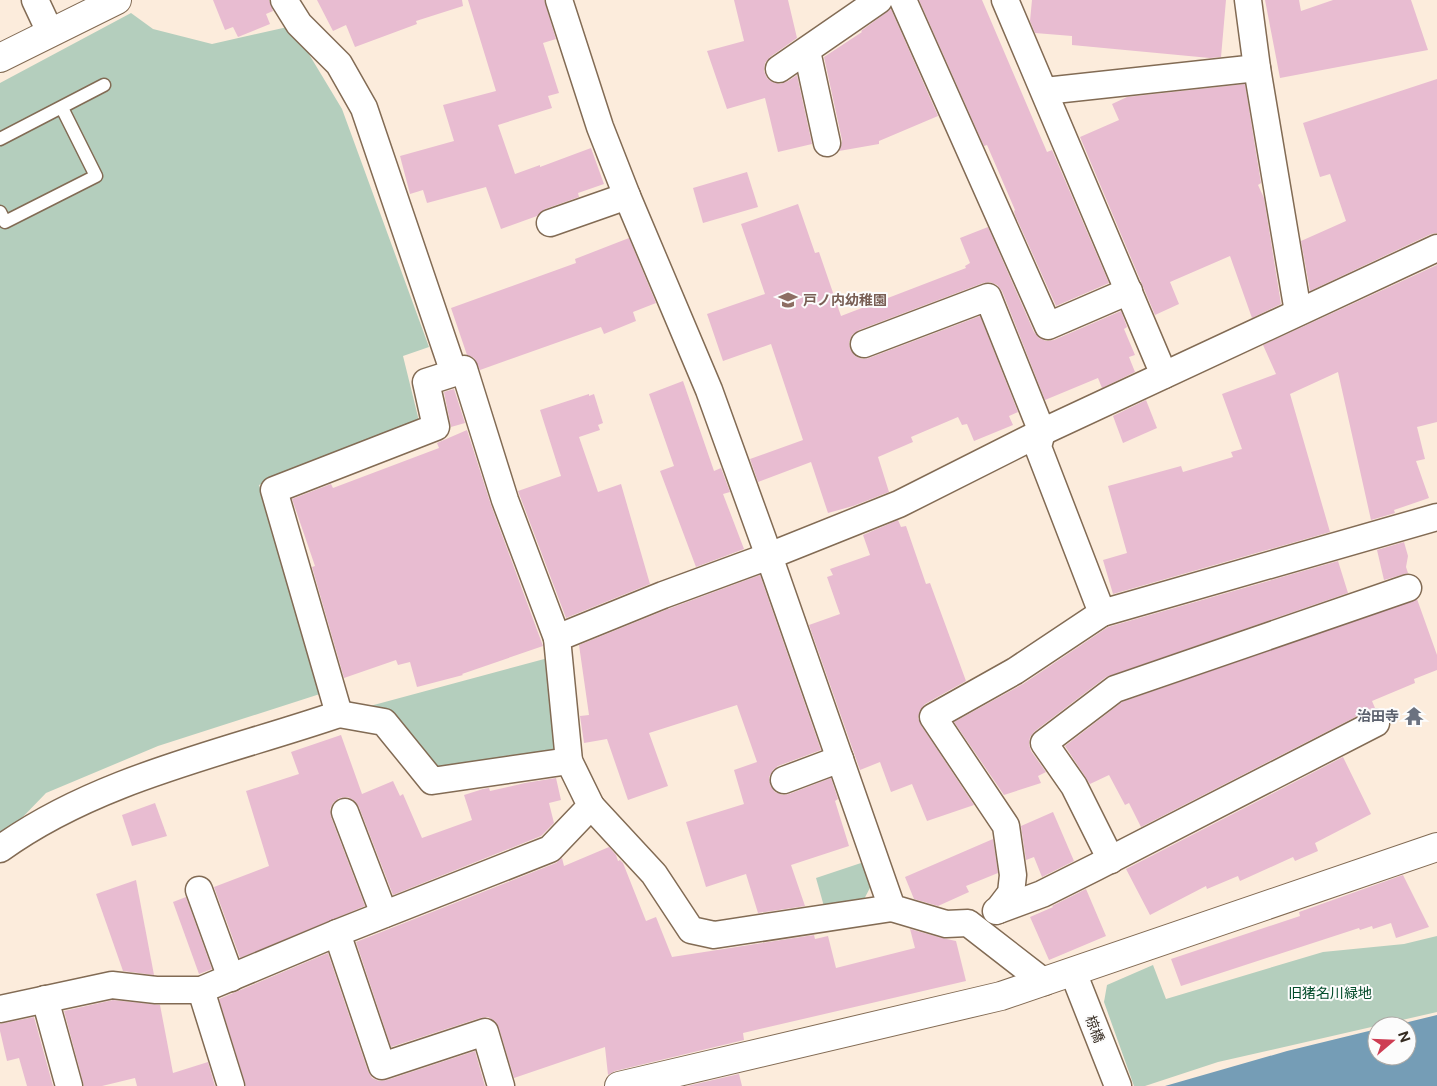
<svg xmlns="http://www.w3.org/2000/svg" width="1437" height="1086" viewBox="0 0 1437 1086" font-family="'Public Sans','Noto Sans JP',sans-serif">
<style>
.green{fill:#b4cebd}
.water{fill:#759db6}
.building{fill:#e8bcd1}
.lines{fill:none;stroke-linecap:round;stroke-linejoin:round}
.service-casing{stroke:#826b54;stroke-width:15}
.minor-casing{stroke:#826b54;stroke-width:29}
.tertiary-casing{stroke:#826b54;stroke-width:30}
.service{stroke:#fff;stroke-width:12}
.minor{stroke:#fff;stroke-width:26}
.tertiary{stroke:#fff;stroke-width:28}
.labels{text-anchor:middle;stroke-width:4;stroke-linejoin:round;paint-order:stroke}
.education-label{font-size:14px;font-weight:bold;fill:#785e54;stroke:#fcfcfc;text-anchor:start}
.worship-label{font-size:14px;font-weight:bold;fill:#5b616d;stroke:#fcfcfc;text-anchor:end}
.park-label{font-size:14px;fill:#004a29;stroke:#fcfcfc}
.street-label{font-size:14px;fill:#352b21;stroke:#fcfcfc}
</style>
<rect width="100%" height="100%" fill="#fcecdc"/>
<!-- green -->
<g class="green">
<polygon points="131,13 153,29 212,44 292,26 342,109 429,347 403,356 419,421 259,485 323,693 158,746 46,793 16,824 0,835 0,83"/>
<polygon points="548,658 562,751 433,772 401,726 370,706"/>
<polygon points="864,862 872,884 862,903 825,910 816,878"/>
<polygon points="1437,936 1437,1012 1218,1062 1145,1086 1134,1086 1104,1002 1107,985 1153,965 1166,999 1323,952 1404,944"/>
</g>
<!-- water -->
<polygon class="water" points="1437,1015 1437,1086 1165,1086 1287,1051 1377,1029 1377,1056 1407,1056 1407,1026 1392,1026"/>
<!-- building -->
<g class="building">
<polygon points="213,0 269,0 273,11 266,14 270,24 238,37 233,27 225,30"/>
<polygon points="317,0 462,0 463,6 416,21 417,24 355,47 346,25 333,31"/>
<polygon points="468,0 544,0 556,39 543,43 559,93 548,96 552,108 498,125 515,174 540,165 540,167 591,148 604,184 578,193 579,197 545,209 537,216 501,229 486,187 427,203 423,190 410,194 400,156 454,141 443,105 496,91"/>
<polygon points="734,0 788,0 797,38 770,57 765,63 764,71 767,78 772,82 780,84 788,81 797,75 812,144 778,152 765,98 727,109 707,51 744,41"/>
<polygon points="919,0 982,0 1047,152 1052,150 1109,283 1056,306 1015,215 1014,211 1015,210 987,145 984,146"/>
<polygon points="1032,0 1226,0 1221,57 1210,58 1072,45 1072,36 1035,33 1030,21"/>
<polygon points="1265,0 1299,0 1301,11 1333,0 1411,0 1428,50 1280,78"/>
<polygon points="891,9 938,116 879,141 879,144 839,151 841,147 842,140 824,57 862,32 861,31"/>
<polygon points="1437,79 1437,233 1431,234 1310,291 1301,241 1346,221 1330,174 1320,177 1303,123"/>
<polygon points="1245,84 1261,183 1258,185 1264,198 1281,304 1252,318 1230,256 1170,282 1179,304 1155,315 1080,137 1119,120 1112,104 1127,97"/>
<polygon points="747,172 758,207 703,223 693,188"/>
<polygon points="798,204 815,253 819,252 841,316 966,268 965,266 970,263 960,238 988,227 1034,332 1039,338 1046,341 1054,340 1121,311 1127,327 1124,329 1135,355 1129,357 1135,372 1102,388 1098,378 1045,400 1002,291 997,285 990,282 983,283 859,330 852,335 849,342 850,349 855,356 862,359 869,358 980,316 1018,412 1009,416 1013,425 974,441 967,424 962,425 958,417 911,437 913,442 878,457 889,492 853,506 828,513 811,462 758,482 750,459 803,440 771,344 723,361 707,314 765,294 741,224"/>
<polygon points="629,238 656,303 633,312 636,321 604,334 601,327 480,370 474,358 467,355 451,308 576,263 575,259"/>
<polygon points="1437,265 1437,422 1417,427 1425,459 1416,461 1429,498 1394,510 1395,513 1371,520 1338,372 1290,394 1330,532 1113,594 1103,560 1127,553 1108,486 1181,466 1183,472 1233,457 1231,452 1242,449 1222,394 1276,374 1263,345"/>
<polygon points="683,381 714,471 721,468 730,492 723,494 744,549 696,567 660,471 674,466 649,394"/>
<polygon points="454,389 465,423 451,427 444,392"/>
<polygon points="589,394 589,396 594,394 603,423 598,425 600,430 579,437 598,492 621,484 650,584 566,618 518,491 561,476 540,410"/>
<polygon points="1146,400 1157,428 1123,443 1113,416"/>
<polygon points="467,430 491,505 543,646 462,674 463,675 417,687 410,662 398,665 396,660 344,678 312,567 315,566 292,499 331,484 333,488 439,448 437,443"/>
<polygon points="898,520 901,527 906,526 926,584 930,583 966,681 925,704 920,710 918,718 921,725 974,805 927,821 912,784 891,792 880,762 860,770 809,625 840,614 827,577 833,575 830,569 870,555 863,535"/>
<polygon points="1404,542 1408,556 1406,567 1408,573 1384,580 1377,550"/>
<polygon points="1338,561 1348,593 1106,677 1035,731 1030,737 1029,744 1031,751 1046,772 1038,776 1041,783 1004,795 954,722 1023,684 1108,627"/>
<polygon points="760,575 821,750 778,766 773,770 769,777 770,785 775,792 782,795 789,794 831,778 838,799 835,801 849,846 791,865 805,906 758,913 746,874 706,887 686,822 744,804 734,770 757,762 737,705 649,733 668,786 628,800 607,739 584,743 580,716 589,715 579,645 668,609"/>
<polygon points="1417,599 1437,655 1437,670 1414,679 1415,683 1372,701 1375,708 1369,710 1141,827 1129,803 1125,805 1109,775 1090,784 1065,746 1122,702"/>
<polygon points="341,735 362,794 393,781 400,796 403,794 422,838 472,820 464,795 483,789 489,788 490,791 525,783 556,778 561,800 549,803 554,823 541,836 393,895 359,807 355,801 348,797 339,798 333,803 330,809 331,817 365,906 240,958 214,887 269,866 246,791 299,774 291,752"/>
<polygon points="1343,757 1371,814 1315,843 1318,851 1295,861 1293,857 1240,881 1238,876 1207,889 1206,886 1150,915 1126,869"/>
<polygon points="155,803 167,836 132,846 122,815"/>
<polygon points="1053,812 1074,861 1042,877 1034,857 1026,860 1021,826"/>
<polygon points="993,839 998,873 966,886 969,892 938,906 914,899 905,877"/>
<polygon points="609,847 616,855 618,861 620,860 623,863 646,921 656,917 672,957 814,935 815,939 828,936 836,968 915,948 910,929 942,938 956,941 966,981 743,1033 744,1040 615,1071 608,1075 605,1047 514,1078 499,1028 495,1021 488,1017 480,1018 391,1047 356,942 556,863 562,858 564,866"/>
<polygon points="1403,875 1429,927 1396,938 1391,923 1373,929 1372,926 1360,930 1359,928 1181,986 1171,959 1300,916 1299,912"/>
<polygon points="136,880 154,975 123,971 96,894"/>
<polygon points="1086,889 1106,936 1049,960 1030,917 1053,907 1052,906"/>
<polygon points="186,897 212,969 199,974 173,902"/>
<polygon points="328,953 368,1071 372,1078 379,1081 387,1080 475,1051 485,1086 246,1086 219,999"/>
<polygon points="113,1000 160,1005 173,1073 208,1062 215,1086 137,1086 135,1078 102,1086 84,1086 64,1011"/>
<polygon points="34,1017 53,1086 27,1086 19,1058 7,1061 0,1031 0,1024"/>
<polygon points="739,1074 742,1086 687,1086"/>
</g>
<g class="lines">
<!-- service casing -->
<g class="service-casing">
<g id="service">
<polyline points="0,139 104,85"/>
<polyline points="0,212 5,222 96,176 62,108"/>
</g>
</g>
<!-- minor casing -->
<g class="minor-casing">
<g id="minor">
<polyline points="35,0 50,32"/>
<polyline points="284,0 299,24 339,64 364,108 454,373 464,369 505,500 557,638"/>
<polyline points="559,0 600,127 627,196 709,390 769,556 892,908 946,924 968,923 1044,982"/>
<polyline points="903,0 1048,326 1129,291"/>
<polyline points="1005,0 1164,375"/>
<polyline points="807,51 827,143"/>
<polyline points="1257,68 1298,312"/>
<polyline points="779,69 879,0"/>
<polyline points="1045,91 1257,68 1248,0"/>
<polyline points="550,223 627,196"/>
<polyline points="864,344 988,297 1042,432 1038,447 1102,613 1015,671 933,717 1006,826 1013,875 1011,893 998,910"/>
<polyline points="1102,613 1437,517"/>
<polyline points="339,714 384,722 432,781 569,761"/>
<polyline points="784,780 840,759"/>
<polyline points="591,806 654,874 691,930 714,935 892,908"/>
<polyline points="345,812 384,914"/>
<path d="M0 849C98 778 225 753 339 714L274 490 436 427 426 382 454 373"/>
<polyline points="1111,860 1074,786 1044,743 1115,689 1408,588"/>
<polyline points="199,890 231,978"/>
<polyline points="996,911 1042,894 1096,867 1376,723"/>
<polyline points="337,933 382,1066 485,1032 501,1086"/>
<polyline points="1073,972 1118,1086"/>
<polyline points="201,990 231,1086"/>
<polyline points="45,999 69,1086"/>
<polyline points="0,1009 112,985 156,990 201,990 337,933 550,849 591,806 569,761 557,638 663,595 769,556 899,504 1042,432 1437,248"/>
</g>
</g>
<!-- tertiary casing -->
<g class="tertiary-casing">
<g id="tertiary">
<polyline points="0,58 117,0"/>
<polyline points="619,1086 1001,996 1437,847"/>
</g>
</g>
<!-- service -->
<use href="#service" class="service"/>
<!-- minor -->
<use href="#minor" class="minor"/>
<!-- tertiary -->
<use href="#tertiary" class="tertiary"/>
</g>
<!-- icons -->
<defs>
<g id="school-bare" transform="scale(1.5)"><path d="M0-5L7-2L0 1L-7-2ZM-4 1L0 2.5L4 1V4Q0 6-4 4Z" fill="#8d6e63" stroke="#fcfcfc" stroke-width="2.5" paint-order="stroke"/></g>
<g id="temple-bare" transform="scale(1.5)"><path d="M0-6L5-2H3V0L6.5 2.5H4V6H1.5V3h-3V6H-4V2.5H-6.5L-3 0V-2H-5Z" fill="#6b7280" stroke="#fcfcfc" stroke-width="2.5" paint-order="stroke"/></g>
</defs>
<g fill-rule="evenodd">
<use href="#school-bare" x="788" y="300"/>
<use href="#temple-bare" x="1414" y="716"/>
</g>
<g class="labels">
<!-- education labels -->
<g class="education-label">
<text x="803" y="305">戸ノ内幼稚園</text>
</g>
<!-- worship labels -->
<g class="worship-label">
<text x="1399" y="721">治田寺</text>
</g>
<!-- park labels -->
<g class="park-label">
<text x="1330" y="998">旧猪名川緑地</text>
</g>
<!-- street labels -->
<g class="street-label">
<text transform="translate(1095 1029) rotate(69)" y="5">椋橋</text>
</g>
</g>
<!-- north arrow -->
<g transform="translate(1392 1041) rotate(71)"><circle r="24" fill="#fcfcfc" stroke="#aca8a4"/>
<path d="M0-4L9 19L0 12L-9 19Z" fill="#ce3d53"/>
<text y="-8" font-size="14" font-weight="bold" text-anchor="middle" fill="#352b21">N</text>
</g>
</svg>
